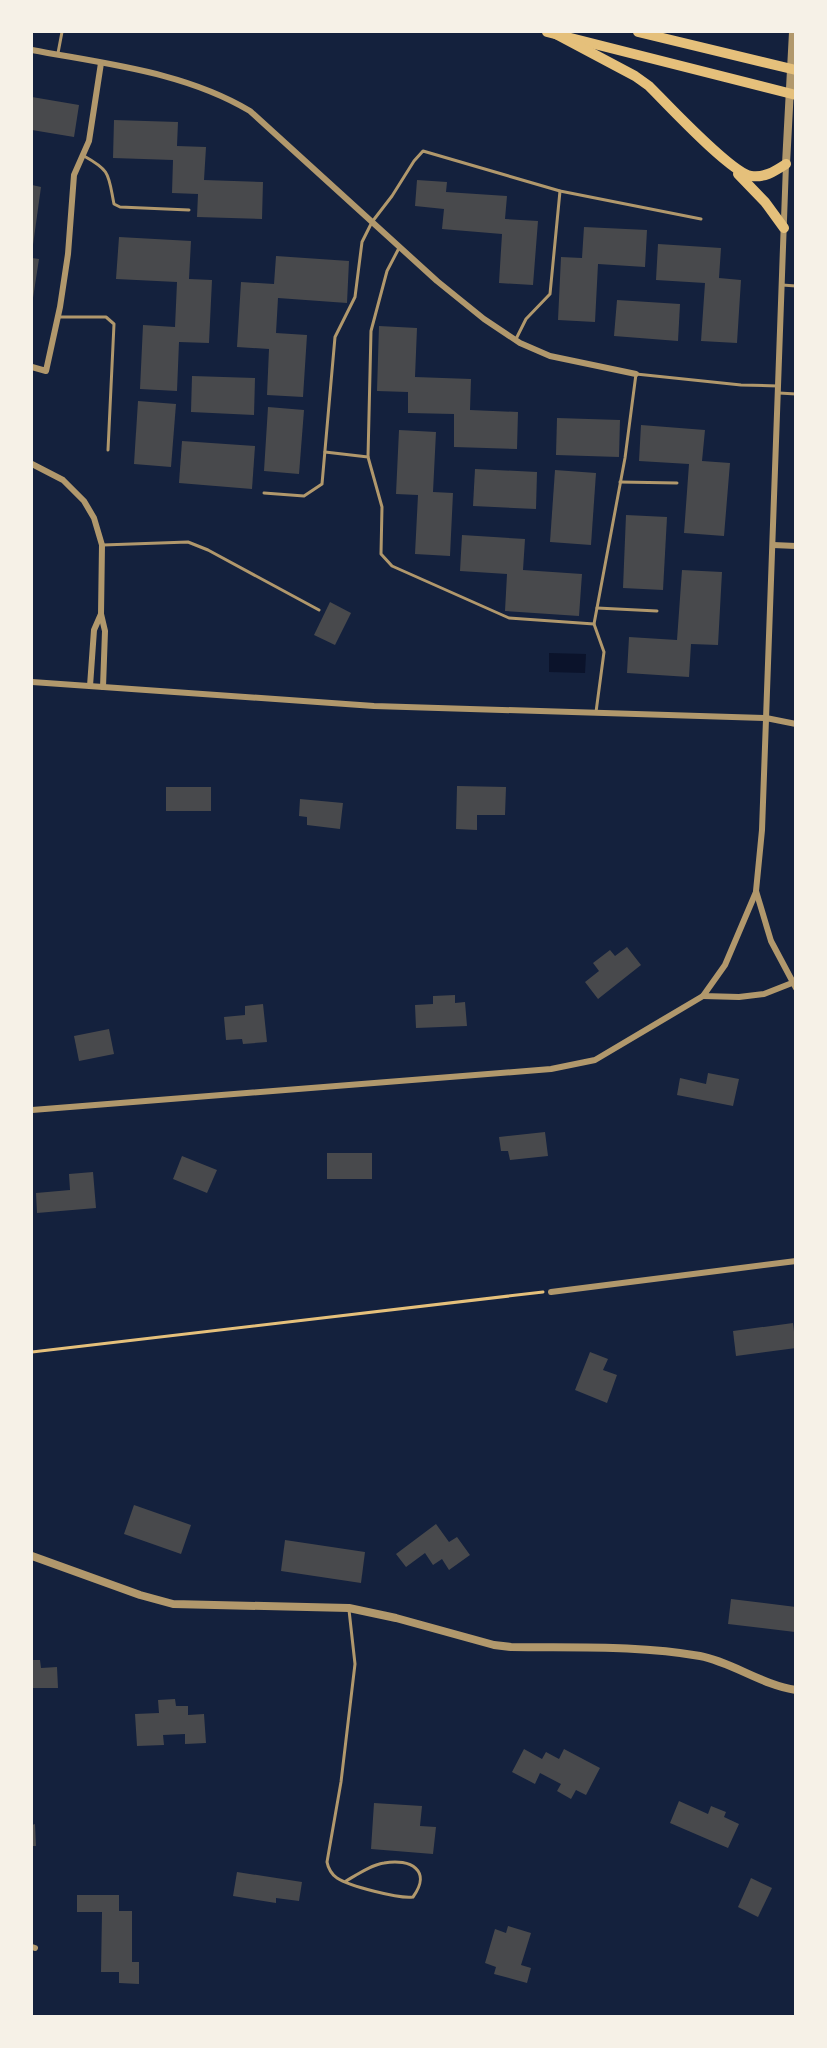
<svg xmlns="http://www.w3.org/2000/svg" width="827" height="2048" viewBox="0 0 827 2048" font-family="'Fira Sans Condensed',sans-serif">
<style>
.water{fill:#0b132b}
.building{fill:#48494c}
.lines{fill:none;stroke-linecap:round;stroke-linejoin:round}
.path{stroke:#e5c07b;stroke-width:3}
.service{stroke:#b1986c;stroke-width:3}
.minor{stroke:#b1986c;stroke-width:6}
.tertiary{stroke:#b1986c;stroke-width:8}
.trunk{stroke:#e5c07b;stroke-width:10}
</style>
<rect width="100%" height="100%" fill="#14213d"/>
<!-- water -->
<polygon class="water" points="549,653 586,654 585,673 549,672"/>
<!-- building -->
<g class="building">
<polygon points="32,97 79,105 74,137 32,130"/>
<polygon points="114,120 178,122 177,146 206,147 204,180 263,182 262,219 197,217 198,194 172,193 173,160 113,158"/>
<polygon points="417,180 447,182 446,192 507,196 505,219 538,221 533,285 499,283 502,234 442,229 444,209 415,206"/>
<polygon points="32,185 41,187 33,245 32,245"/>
<polygon points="584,227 647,230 645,267 598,264 595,322 558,320 561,257 582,258"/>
<polygon points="119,237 191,241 189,279 212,280 209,343 179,342 177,391 140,389 143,325 175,327 177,282 116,279"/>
<polygon points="658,244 721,248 719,278 741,280 737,343 701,341 705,283 656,280"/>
<polygon points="276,256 349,261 347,303 278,298 276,333 307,335 303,397 267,395 269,349 237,347 241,282 274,284"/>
<polygon points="32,258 39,259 33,298 32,298"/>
<polygon points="617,300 680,304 678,341 614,336"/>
<polygon points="379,326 417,328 415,377 471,379 470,410 518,412 517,449 454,447 454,414 408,413 408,392 377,391"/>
<polygon points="192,376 255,378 254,415 191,412"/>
<polygon points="138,401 176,404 171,467 134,464"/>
<polygon points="268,407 304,410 299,474 264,471"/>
<polygon points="557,418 620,420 619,457 556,455"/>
<polygon points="641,425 705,430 702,461 730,463 724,536 684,533 689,464 639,461"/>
<polygon points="399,430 436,432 433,492 453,493 450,556 415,554 418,495 396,494"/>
<polygon points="182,441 255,446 252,489 179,483"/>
<polygon points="475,469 537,472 536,509 473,506"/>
<polygon points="555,470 596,473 591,545 550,542"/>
<polygon points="626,515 667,517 663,590 623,588"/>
<polygon points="462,535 525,539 523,570 582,574 579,616 505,611 507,574 460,571"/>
<polygon points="682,570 722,572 718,645 691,644 689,677 627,673 629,637 677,640"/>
<polygon points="330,602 351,613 335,645 314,635"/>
<polygon points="457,786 506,787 505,815 477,815 477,830 456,829"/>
<rect x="166" y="787" width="45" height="24"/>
<polygon points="300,799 343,803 340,829 307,825 307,817 299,816"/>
<polygon points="627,947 641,965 598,999 585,982 599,971 593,963 610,950 615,956"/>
<polygon points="455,995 455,1003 465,1002 467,1026 416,1028 415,1005 433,1004 433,996"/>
<polygon points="263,1004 267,1042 243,1044 242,1039 226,1040 224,1017 245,1015 245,1006"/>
<polygon points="109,1029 114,1054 79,1061 74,1036"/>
<polygon points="708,1073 739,1079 733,1106 677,1095 680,1078 706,1084"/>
<polygon points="545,1132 548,1156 510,1160 508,1151 501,1151 499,1137"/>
<rect x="327" y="1153" width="45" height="26"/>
<polygon points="182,1156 217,1170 207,1193 173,1179"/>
<polygon points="93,1172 96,1208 37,1213 36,1193 70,1190 69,1174"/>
<polygon points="793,1323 796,1348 736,1356 733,1331"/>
<polygon points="590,1352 608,1359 603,1370 617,1375 607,1403 575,1390"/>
<polygon points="134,1505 191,1525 181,1554 124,1534"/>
<polygon points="436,1524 449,1542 457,1537 470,1555 449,1570 442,1559 433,1565 425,1553 406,1567 396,1554"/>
<polygon points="285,1540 365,1552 361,1583 281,1571"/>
<polygon points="731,1599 796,1607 795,1632 728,1624"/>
<polygon points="32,1660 40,1660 41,1668 57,1667 58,1688 32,1688"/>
<polygon points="175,1699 176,1706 188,1706 188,1715 204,1714 206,1743 185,1744 185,1734 163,1735 164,1745 137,1746 135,1714 159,1713 158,1700"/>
<polygon points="524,1749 542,1759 546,1752 559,1759 564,1749 600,1768 586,1795 576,1790 571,1799 557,1791 561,1784 540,1773 535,1784 512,1772"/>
<polygon points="679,1801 708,1814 711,1806 726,1812 724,1817 739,1824 728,1848 670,1823"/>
<polygon points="374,1803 422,1806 420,1826 436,1827 433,1854 371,1849"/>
<polygon points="35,1824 36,1846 32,1846 32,1825"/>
<polygon points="237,1872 302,1882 299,1901 276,1898 276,1903 233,1896"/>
<polygon points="751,1878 772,1888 758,1917 738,1907"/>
<polygon points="77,1895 119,1895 119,1911 132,1911 132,1962 139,1962 139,1984 119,1983 119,1972 101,1972 102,1912 77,1912"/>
<polygon points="508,1926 531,1933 521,1965 531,1968 527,1983 494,1974 496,1967 485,1963 495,1929 506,1933"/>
</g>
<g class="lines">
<!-- path -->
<polyline class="path" points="32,1352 543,1292"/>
<!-- service -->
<g class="service">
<polyline points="58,53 62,32"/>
<path d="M84 156C111 171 108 174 114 204L120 207 189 210"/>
<polyline points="782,285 796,286"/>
<polyline points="59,317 106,317 114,324 108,450"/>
<polyline points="516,339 526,319 550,294 560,191"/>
<polyline points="779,393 796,394"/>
<polyline points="325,452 368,457 382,507 381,554 392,566 509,618 594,624"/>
<polyline points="368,457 371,331 387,271 399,248"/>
<polyline points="620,482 677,483"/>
<polyline points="264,493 304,496 322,484 335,337 355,297 362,242 372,222 392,196 414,161 423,151 560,191 701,219"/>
<polyline points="103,545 188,542 208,550 319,610"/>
<polyline points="597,608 657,611"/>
<polyline points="596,712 604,652 594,624 625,458 636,374 741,385 778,386"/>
<path d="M346 1881C358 1874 371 1865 384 1863 411 1858 432 1871 413 1897 399 1899 349 1886 337 1878 332 1875 328 1868 327 1862L341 1782 355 1664 349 1610"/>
</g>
<!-- minor -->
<g class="minor">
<path d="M32 50C106 64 185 72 250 111L437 281 484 319 520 343 550 356 636 374"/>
<polyline points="786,164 762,830 756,891 771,941 796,988"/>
<polyline points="32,367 46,371 60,307 68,254 74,175 89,141 101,63"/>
<polyline points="32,464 63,480 84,501 94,518 102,545 101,614 105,631 103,687"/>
<polyline points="773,545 796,546"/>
<polyline points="32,682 374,706 766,718 796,724"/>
<polyline points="90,686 94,630 101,614"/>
<polyline points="756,892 725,965 703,996 739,997 764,994 792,983"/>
<polyline points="32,1110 551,1069 595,1060 703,996"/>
<polyline points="551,1292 796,1261"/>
<polyline points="32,1947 35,1948"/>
</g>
<!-- tertiary -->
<g class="tertiary">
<polyline points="786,164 793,32"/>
<path d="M32 1556 140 1595 173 1604 349 1608 396 1618 494 1645 511 1647C574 1648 638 1645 700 1656 732 1662 762 1685 796 1690"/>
</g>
<!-- trunk -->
<g class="trunk">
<polyline points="547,32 796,95"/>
<polyline points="638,32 796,70"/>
<path d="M556 34 635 76 649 86C667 104 731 173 751 176 765 178 775 171 786 164"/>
<polyline points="738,174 765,202 784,228"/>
</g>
</g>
<!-- border -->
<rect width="827" height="2048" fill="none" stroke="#f6f1e7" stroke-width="66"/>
</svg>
